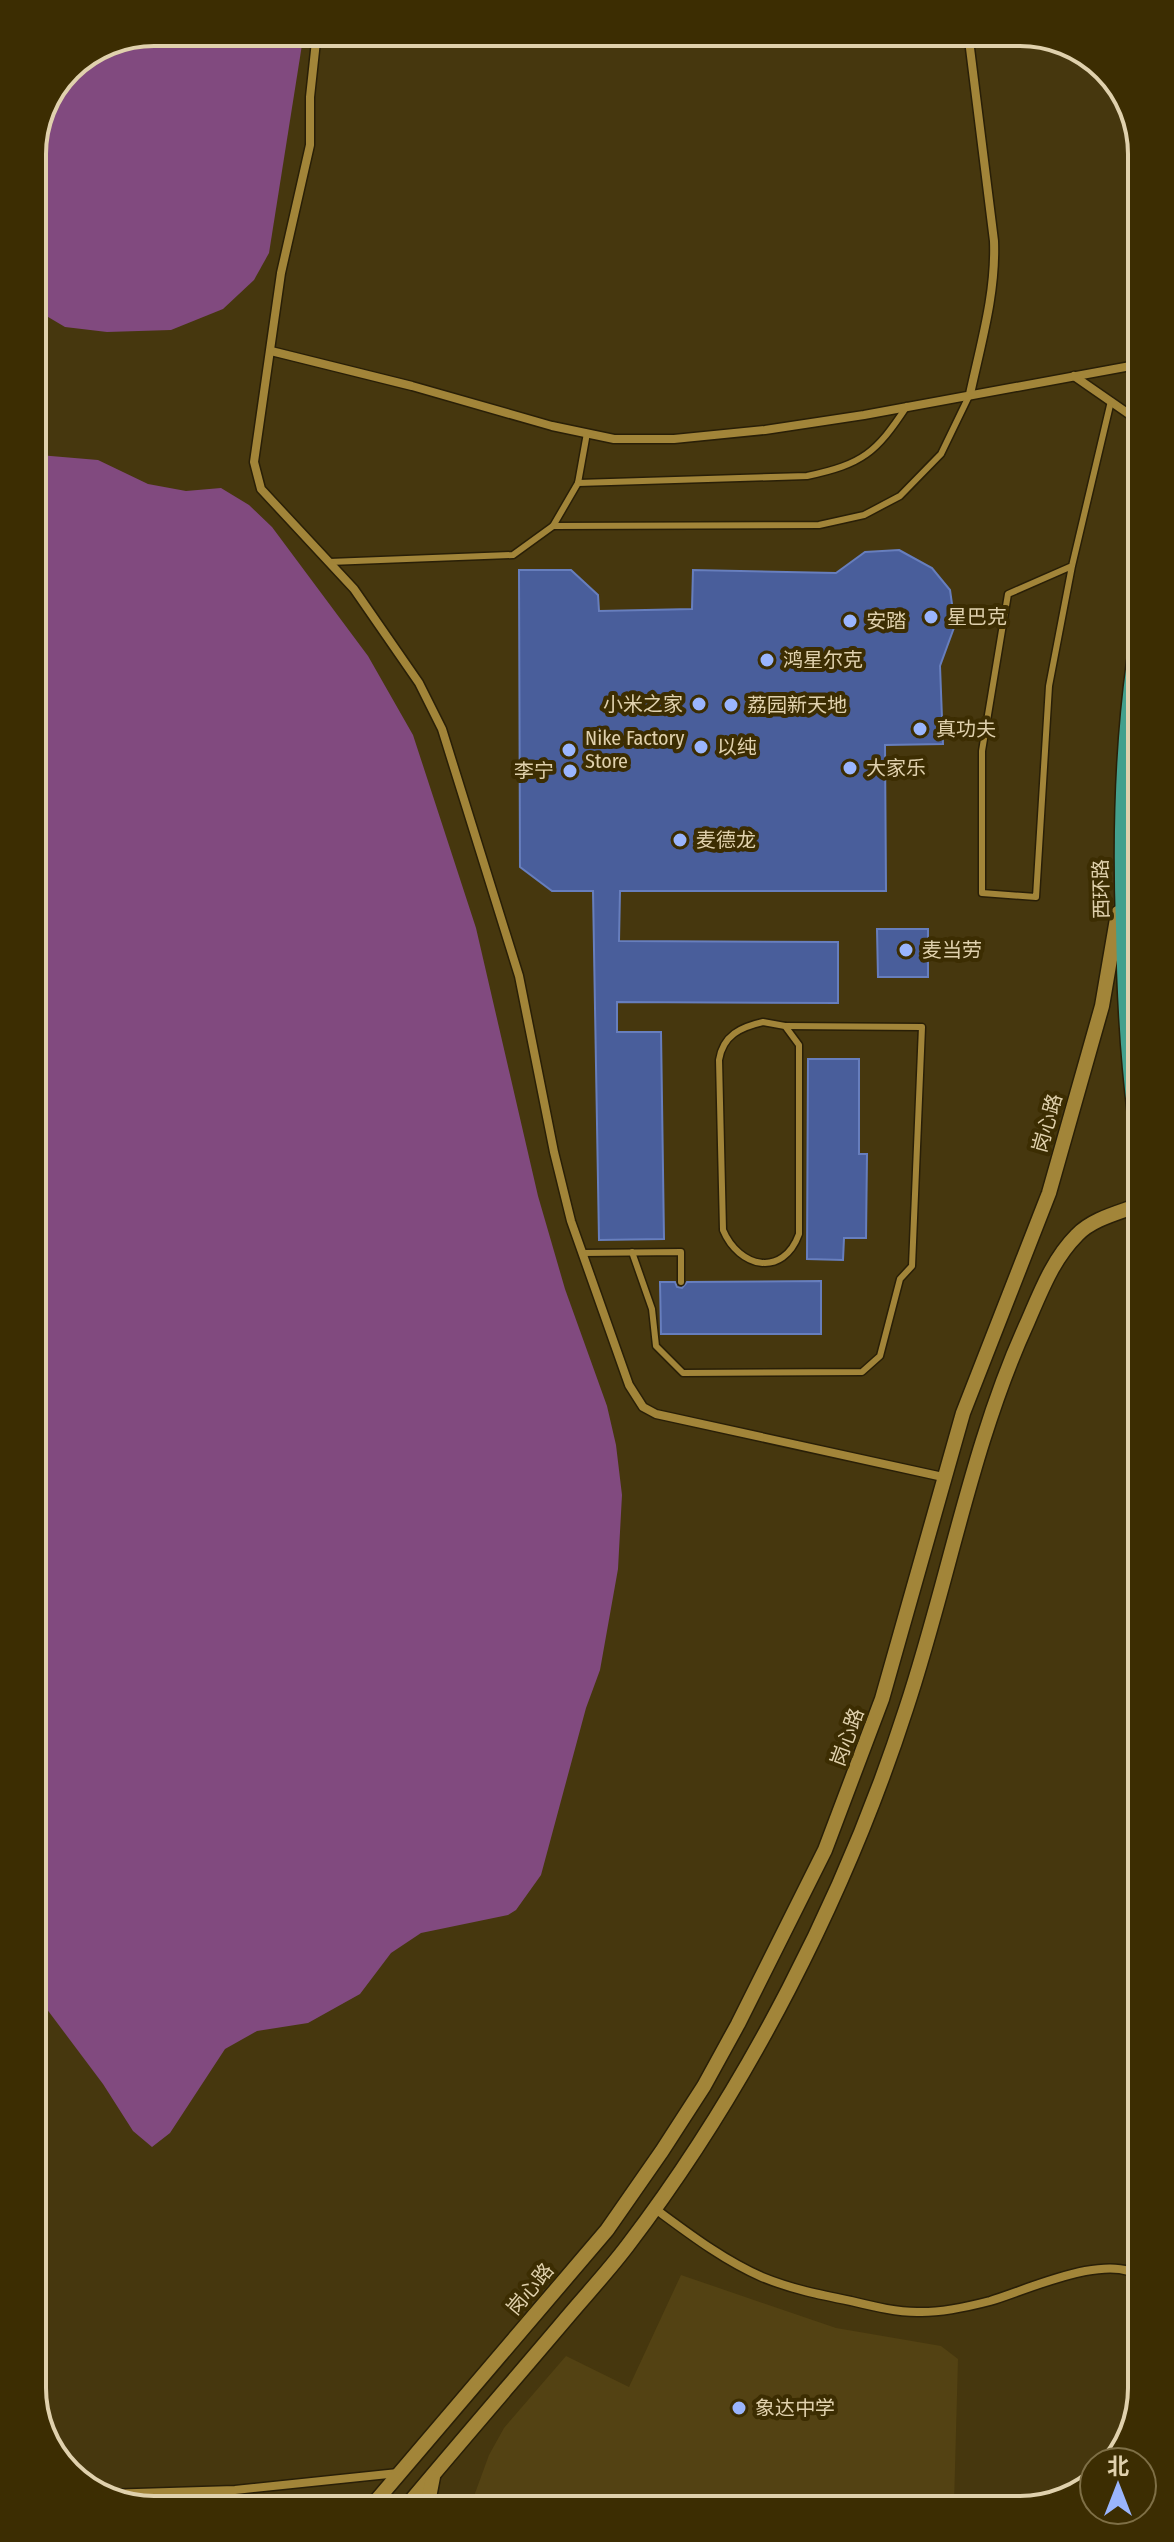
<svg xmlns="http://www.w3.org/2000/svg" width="1174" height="2542" viewBox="0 0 1174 2542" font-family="'Fira Sans Condensed','Noto Sans SC',sans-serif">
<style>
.built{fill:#534213}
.green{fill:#814a7f}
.building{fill:#495e9b;stroke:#677ebd;stroke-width:2}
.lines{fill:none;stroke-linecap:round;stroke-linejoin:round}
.service-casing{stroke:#291f07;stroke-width:9}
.minor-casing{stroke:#291f07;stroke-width:11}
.tertiary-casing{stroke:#291f07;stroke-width:17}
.primary-casing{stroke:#291f07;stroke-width:23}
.service{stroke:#a28539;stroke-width:6}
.minor{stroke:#a28539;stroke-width:8}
.tertiary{stroke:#a28539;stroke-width:14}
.primary{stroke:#43a08d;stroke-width:20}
.poi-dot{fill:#9ab5fd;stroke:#3c2d02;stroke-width:3}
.labels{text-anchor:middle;stroke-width:8;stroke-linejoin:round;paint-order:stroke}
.poi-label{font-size:20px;fill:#e0d1ad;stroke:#3c2d02;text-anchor:start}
.street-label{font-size:20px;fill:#e0d1ad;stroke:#3c2d02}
.rim{fill:none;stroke:#e0d1ad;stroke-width:4}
</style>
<rect width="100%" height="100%" fill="#46370e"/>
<!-- built -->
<polygon class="built" points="681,2275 836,2328 941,2346 958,2359 954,2504 470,2507 489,2455 504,2428 566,2356 629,2387"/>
<!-- green -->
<g class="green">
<polygon points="154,32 304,32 269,253 254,280 223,309 171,330 107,332 65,327 33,308 32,147 68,67"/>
<polygon points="39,455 98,460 148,484 186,491 221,488 249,505 272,527 368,656 413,735 476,928 538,1196 565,1289 607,1406 616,1445 622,1495 618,1569 600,1670 586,1708 541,1875 516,1910 508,1915 421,1933 391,1953 360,1994 308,2023 257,2031 225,2049 170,2133 152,2147 133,2131 103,2084 37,1996 35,1257 47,1225 46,1149 35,1098 33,456"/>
</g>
<!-- building -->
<g class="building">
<polygon points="899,550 932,568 950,590 955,625 940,666 943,744 885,745 886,891 620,891 619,941 838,942 838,1003 617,1002 617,1032 661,1032 664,1239 599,1240 593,891 552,891 520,867 519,570 571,570 598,595 599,611 692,609 693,570 836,573 865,552"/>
<polygon points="877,929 928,929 928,977 878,977"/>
<polygon points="808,1059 859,1059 859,1154 867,1154 866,1238 844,1238 843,1260 807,1259"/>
<polygon points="821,1281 821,1334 661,1334 660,1282 675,1282 677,1287 682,1288 687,1282"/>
</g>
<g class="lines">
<!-- service casing -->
<g class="service-casing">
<g id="service">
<path d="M578 483 807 476C863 464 876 453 907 406"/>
<polyline points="553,526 819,525 864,515 900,496 941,454 970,394"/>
<polyline points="329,562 513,555 553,526 578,483 587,433"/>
<polyline points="1072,566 1008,594 982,751 982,893 1036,897 1049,686 1072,566 1111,401"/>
<path d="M763 1022 785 1026 799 1045V1234C783 1278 739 1268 723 1230L719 1060C723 1035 741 1027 763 1022Z"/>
<polyline points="632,1252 652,1309 656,1346 683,1373 862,1372 880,1356 900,1279 912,1266 922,1027 785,1026"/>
<polyline points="582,1253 681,1252 681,1282"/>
</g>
</g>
<!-- minor casing -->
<g class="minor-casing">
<g id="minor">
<polyline points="317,32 310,97 310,145 281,273 254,462 261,489 354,589 419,683 442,729 519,976 554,1152 571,1221 629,1385 643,1407 656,1414 943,1477"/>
<path d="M968 32 994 241C996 293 981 343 970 394"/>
<polyline points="271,351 412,386 552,426 614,439 674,439 765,430 864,415 1136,365"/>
<polyline points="1074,376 1136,419"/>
<path d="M654 2208C688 2233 723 2260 762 2277 791 2289 821 2295 851 2301 872 2306 895 2312 917 2312 941 2313 967 2307 990 2301 1025 2291 1110 2250 1142 2278"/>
<polyline points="79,2484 82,2486"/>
<polyline points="104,2494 235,2490 398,2473"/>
</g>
</g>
<!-- tertiary casing -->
<g class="tertiary-casing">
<g id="tertiary">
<polyline points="370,2508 607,2230 662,2151 704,2086 738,2024 825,1850 882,1699 963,1413 1049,1193 1102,1006 1118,913"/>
<path d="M405 2508C456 2447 508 2387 559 2327 582 2299 607 2273 628 2245 747 2089 846 1895 906 1709 949 1580 971 1445 1028 1321 1041 1291 1053 1259 1077 1235 1092 1219 1118 1213 1139 1205"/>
<polyline points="427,2508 433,2477"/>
</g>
</g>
<!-- primary casing -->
<g class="primary-casing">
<path id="primary" d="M1137 662C1125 749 1123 837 1126 925 1127 989 1130 1052 1138 1115"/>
</g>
<!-- service -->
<use href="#service" class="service"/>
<!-- minor -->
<use href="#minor" class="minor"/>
<!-- tertiary -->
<use href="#tertiary" class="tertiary"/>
<!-- primary -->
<use href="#primary" class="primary"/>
</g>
<!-- markers -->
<g class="poi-dot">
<circle cx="931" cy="617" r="8"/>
<circle cx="850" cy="621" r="8"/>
<circle cx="767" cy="660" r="8"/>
<circle cx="699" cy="704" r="8"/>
<circle cx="731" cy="705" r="8"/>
<circle cx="920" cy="729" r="8"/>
<circle cx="701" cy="747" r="8"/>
<circle cx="569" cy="750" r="8"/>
<circle cx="850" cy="768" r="8"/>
<circle cx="570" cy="771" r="8"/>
<circle cx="680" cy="840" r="8"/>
<circle cx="906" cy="950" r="8"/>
<circle cx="739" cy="2408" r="8"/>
</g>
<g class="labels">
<!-- poi labels -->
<g class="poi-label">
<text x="947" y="624">星巴克</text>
<text x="866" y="628">安踏</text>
<text x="783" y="667">鸿星尔克</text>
<text x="683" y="711" text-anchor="end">小米之家</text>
<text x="747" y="712">荔园新天地</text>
<text x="936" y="736">真功夫</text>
<text x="585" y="745">Nike Factory<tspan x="585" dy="23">Store</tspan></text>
<text x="717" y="754">以纯</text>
<text x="866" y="775">大家乐</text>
<text x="554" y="778" text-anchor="end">李宁</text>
<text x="696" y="847">麦德龙</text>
<text x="922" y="957">麦当劳</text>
<text x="755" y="2415">象达中学</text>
</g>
<!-- street labels -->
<g class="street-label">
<text transform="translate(1101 889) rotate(-91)" y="7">西环路</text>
<text transform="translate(1047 1123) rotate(-74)" y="7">岗心路</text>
<text transform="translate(847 1737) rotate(-70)" y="7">岗心路</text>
<text transform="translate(530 2289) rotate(-50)" y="7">岗心路</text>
</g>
</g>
<!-- crop -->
<path d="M0 0H1174V2542H0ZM154 46H1020A108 108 0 0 1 1128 154V2388A108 108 0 0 1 1020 2496H154A108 108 0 0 1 46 2388V154A108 108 0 0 1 154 46Z" fill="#3c2d02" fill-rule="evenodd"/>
<path class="rim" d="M154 46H1020A108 108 0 0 1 1128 154V2388A108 108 0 0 1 1020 2496H154A108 108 0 0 1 46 2388V154A108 108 0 0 1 154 46Z"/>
<!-- north arrow -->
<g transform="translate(1118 2486)"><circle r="38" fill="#3c2d02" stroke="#7e6f46" stroke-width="2"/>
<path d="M0-6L14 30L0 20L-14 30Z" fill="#9ab5fd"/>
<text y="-12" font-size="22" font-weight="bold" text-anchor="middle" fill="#e0d1ad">北</text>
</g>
</svg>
